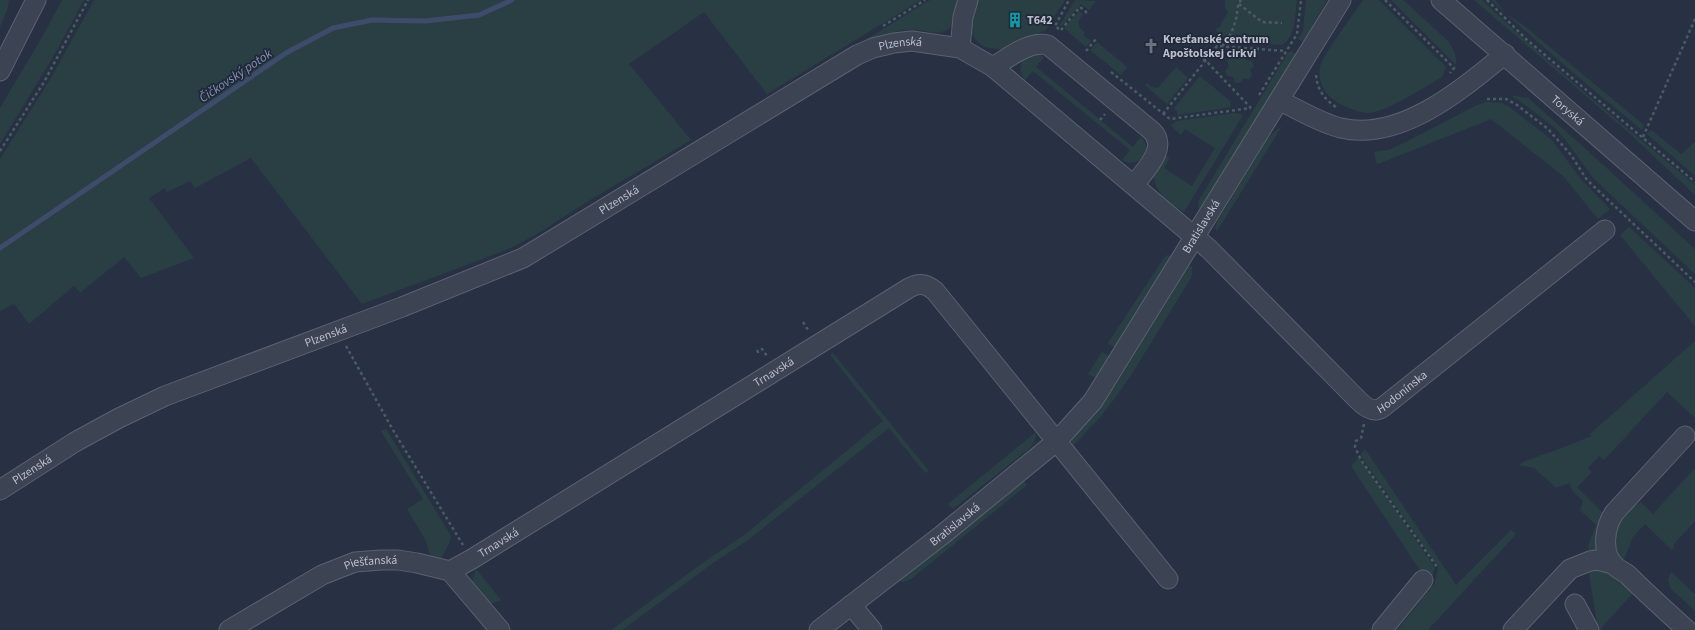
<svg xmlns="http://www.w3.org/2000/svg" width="1695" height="630" viewBox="0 0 1695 630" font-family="'Source Sans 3',sans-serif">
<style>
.green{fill:#2a3f44}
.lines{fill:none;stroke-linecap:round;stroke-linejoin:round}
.stream{stroke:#3e4c6c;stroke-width:5}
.minor-casing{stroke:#5b6170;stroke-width:21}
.path{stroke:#485c61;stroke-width:2.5;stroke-dasharray:3 3;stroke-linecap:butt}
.minor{stroke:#3c4353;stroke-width:19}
.labels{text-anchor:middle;stroke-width:3.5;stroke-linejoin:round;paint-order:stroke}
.poi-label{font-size:12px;font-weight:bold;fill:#babfcd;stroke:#212839;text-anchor:start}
.street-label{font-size:12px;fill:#babfcd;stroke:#212839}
.water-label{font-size:13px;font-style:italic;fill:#8291b3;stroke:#212839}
</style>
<rect width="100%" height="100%" fill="#283144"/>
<!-- green -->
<g class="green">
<polygon points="0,0 9,0 8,8 0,27"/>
<polygon points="62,0 84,0 53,57 0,144 0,108 44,34"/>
<polygon points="94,0 921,0 767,94 704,12 629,64 691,140 590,200 540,232 515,246 480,260 362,304 251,158 195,188 190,181 167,192 165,188 149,198 194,258 141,278 124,257 80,293 74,286 29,324 14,304 0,311 0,159 51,78"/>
<path d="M930 0H958C955 9 956 24 948 29 938 36 928 31 918 30 900 28 883 35 866 42L867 39Z"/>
<polygon points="975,0 1065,0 1046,30 1003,50 984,47 975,39 969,27"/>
<polygon points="1075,0 1096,1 1089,10 1081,4 1062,26 1060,25"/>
<path d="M1225 0H1297C1295 13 1296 38 1282 45L1229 41 1215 30 1221 26V23L1228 13 1225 7Z"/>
<polygon points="1306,0 1327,0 1303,42 1298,39 1303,31"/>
<path d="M1363 0H1379L1446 67 1442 77C1426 86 1385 113 1368 113 1356 112 1343 106 1334 100 1323 92 1318 80 1320 67 1323 54 1354 14 1363 0Z"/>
<path d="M1391 0H1403L1447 40C1453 48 1457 55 1456 65Z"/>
<path d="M1474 0H1482C1550 65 1623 125 1695 185V195L1628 132Z"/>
<path d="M1491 0H1495L1505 13 1522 24 1644 125 1642 130C1590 88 1540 45 1491 0Z"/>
<polygon points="1079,11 1083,14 1078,22 1080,28 1085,32 1083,35 1091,41 1086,47 1064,28"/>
<polygon points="1097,42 1127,67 1121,75 1090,50"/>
<polygon points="1291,51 1296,54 1223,175 1199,210 1198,202 1287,54"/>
<path d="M1037 53 1044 57 1036 67 1133 147 1141 136C1143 139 1145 142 1146 145 1150 159 1133 167 1122 160L1130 150 1033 71 1025 80C1019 71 1020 67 1023 58Z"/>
<polygon points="1240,53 1244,54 1246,60 1252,61 1254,66 1250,70 1252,75 1249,80 1244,78 1240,83 1235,83 1233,77 1227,76 1225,71 1229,67 1227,61 1230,57 1236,58"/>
<polygon points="1176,67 1188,78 1167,104 1145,85 1147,83 1151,87 1158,88"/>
<polygon points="1200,76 1230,101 1231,106 1226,108 1177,115 1177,111 1174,108"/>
<polygon points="1510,95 1528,98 1589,152 1695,249 1695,274 1594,179 1564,138 1554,127 1520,101"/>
<polygon points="1487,102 1501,103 1508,106 1552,140 1580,178 1610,209 1598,219 1563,176 1491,119 1378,164 1376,162 1374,152 1388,150 1402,144 1477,105"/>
<path d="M1235 113 1243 115 1184 212C1171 204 1150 190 1155 172 1156 167 1162 161 1165 156H1168L1169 159 1164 168 1192 186 1215 148 1185 129 1181 135 1171 126 1176 121Z"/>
<polygon points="1282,126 1217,231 1215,228 1218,220 1268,138 1275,131"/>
<polygon points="1651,130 1681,154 1695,142 1695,176 1647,134"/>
<polygon points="1629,227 1695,288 1695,326 1620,235"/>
<polygon points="1167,255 1172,257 1115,348 1108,343 1164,258"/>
<polygon points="1189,266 1192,267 1192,275 1189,281 1133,372 1118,394 1101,416 1072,447 1072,438 1105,400 1120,378"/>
<polygon points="1695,341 1695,418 1667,392 1604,460 1599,456 1588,468 1592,472 1577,487 1607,517 1603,549 1593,553 1590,552 1588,546 1596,525 1580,510 1583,501 1573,491 1569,483 1556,488 1534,468 1519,465 1525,461 1562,448 1591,436 1590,434"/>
<polygon points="1102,352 1109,356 1095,378 1088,374"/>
<polygon points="833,353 929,471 925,473 889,428 748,540 713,563 622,630 611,630 711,557 743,536 883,421 830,355"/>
<polygon points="386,429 451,536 449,544 440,560 430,556 426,541 407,509 423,499 381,431"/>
<polygon points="1036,432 1035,441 1030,448 953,509 948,504"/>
<polygon points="1365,449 1456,585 1511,530 1516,534 1428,630 1397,630 1435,583 1438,567 1363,459 1361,454"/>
<polygon points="1359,457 1435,568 1431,580 1419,569 1351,466"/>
<polygon points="1695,468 1695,521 1673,545 1674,547 1672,550 1645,524 1633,537 1623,562 1614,552 1613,527 1627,511 1641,502 1653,514"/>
<polygon points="1022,478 1027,485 911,579 903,582 898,580"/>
<polygon points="476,569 501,600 490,604 472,581"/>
<polygon points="1593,570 1609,573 1621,581 1674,630 1672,630 1633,593 1601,628 1602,630 1600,630 1598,629 1589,574"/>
<polygon points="1671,572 1695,594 1695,611 1670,588 1668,579"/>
</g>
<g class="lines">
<!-- stream -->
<polyline class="stream" points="0,248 286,53 333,28 372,20 425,21 479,15 512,0"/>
<!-- minor casing -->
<g class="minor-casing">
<g id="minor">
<path id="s1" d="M1441 0 1695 221"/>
<polyline points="960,48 963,17 968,0"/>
<path d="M993 67C1008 58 1030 40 1048 45L1152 131C1169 148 1144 171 1134 185"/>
<polyline points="0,71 36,0"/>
<path d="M1280 101C1300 110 1320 123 1341 128 1401 142 1462 89 1505 54"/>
<path d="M1685 436 1615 512C1605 525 1601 551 1613 564 1617 569 1623 571 1628 575 1647 594 1667 612 1687 630"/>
<path id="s2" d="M0 490 75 442 119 418 165 396 402 307 523 258 857 55 873 48 894 43 912 41 960 48 993 67 1209 249 1358 400C1365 407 1374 414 1383 407L1605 230"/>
<path id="s3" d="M450 571 472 559 909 288C919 282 927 284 935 291L1168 579"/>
<polyline points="1575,604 1589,630"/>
<polyline points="851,605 872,630"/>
<path id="s4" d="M229 630 322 575 355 562 381 560H398L417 563 450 571 500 630"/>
<path id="s5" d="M819 630 942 535 1057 441 1093 401 1341 0"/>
<polyline points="1382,630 1423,580"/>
<polyline points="1513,630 1570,569 1590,561 1597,560 1613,564"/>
</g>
</g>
<!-- path -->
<g class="path">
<polyline points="1385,0 1454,68 1450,73"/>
<polyline points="1487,0 1526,39 1695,182"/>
<polyline points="1239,4 1262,22 1282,23"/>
<polyline points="883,26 925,0"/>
<polyline points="1059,29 1055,26 1069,0"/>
<polyline points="1061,30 1080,7 1087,13"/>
<path d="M1222 46C1228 39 1233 31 1235 22 1238 15 1236 7 1241 0"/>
<polyline points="1086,51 1096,39"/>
<polyline points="1194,51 1206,61 1251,108"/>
<polyline points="1111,72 1170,119 1251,108"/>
<path d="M1316 75C1317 89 1324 99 1336 107"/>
<polyline points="1259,95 1297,34 1301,0"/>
<polyline points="1487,99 1506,99 1517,105 1548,129 1571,155 1587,180 1695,282"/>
<polyline points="1163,114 1217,46 1286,51"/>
<polyline points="1100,120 1105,114"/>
<polyline points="1643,137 1695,19"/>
<polyline points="0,151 44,82 88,0"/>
<polyline points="803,322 808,330"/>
<polyline points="346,346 393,430 463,545"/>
<polyline points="757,350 758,352 762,349 767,356"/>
<polyline points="1364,424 1361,438 1356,441 1355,447 1361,460 1437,567"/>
</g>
<!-- minor -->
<use href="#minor" class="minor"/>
</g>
<!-- icons -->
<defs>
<g id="building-bare" transform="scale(1.2)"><path d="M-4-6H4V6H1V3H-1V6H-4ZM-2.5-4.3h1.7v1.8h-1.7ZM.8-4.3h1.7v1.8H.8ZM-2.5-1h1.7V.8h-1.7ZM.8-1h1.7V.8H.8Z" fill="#0f9aa8" stroke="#212839" stroke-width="2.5" paint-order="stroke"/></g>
<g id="church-bare" transform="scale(1.2)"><path d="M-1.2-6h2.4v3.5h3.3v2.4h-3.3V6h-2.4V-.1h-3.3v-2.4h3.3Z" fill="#6b7280" stroke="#212839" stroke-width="2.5" paint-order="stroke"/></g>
</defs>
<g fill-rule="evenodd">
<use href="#building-bare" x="1015" y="20"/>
<use href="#church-bare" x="1151" y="46"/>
</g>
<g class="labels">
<!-- poi labels -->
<g class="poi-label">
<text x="1027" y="24">T642</text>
<text x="1163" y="43">Kresťanské centrum<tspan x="1163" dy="14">Apoštolskej cirkvi</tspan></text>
</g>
<!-- street labels -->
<g class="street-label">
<text dy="4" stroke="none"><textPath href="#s2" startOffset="1010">Plzenská</textPath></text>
<text dy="4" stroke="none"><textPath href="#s1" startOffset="168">Toryská</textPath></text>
<text dy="4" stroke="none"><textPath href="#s2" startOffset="686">Plzenská</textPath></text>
<text dy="4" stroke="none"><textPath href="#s5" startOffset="563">Bratislavská</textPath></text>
<text dy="4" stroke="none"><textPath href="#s2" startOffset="362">Plzenská</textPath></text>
<text dy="4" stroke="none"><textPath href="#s3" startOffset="380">Trnavská</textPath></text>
<text dy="4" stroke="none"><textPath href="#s2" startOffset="1656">Hodonínska</textPath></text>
<text dy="4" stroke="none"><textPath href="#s2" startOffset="38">Plzenská</textPath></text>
<text dy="4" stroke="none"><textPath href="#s5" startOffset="172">Bratislavská</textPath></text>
<text dy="4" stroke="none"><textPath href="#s3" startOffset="56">Trnavská</textPath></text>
<text dy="4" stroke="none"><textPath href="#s4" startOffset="159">Piešťanská</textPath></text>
</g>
<!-- water labels -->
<g class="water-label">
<text transform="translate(235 75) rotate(-34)" y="5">Čičkovský potok</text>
</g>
</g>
</svg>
